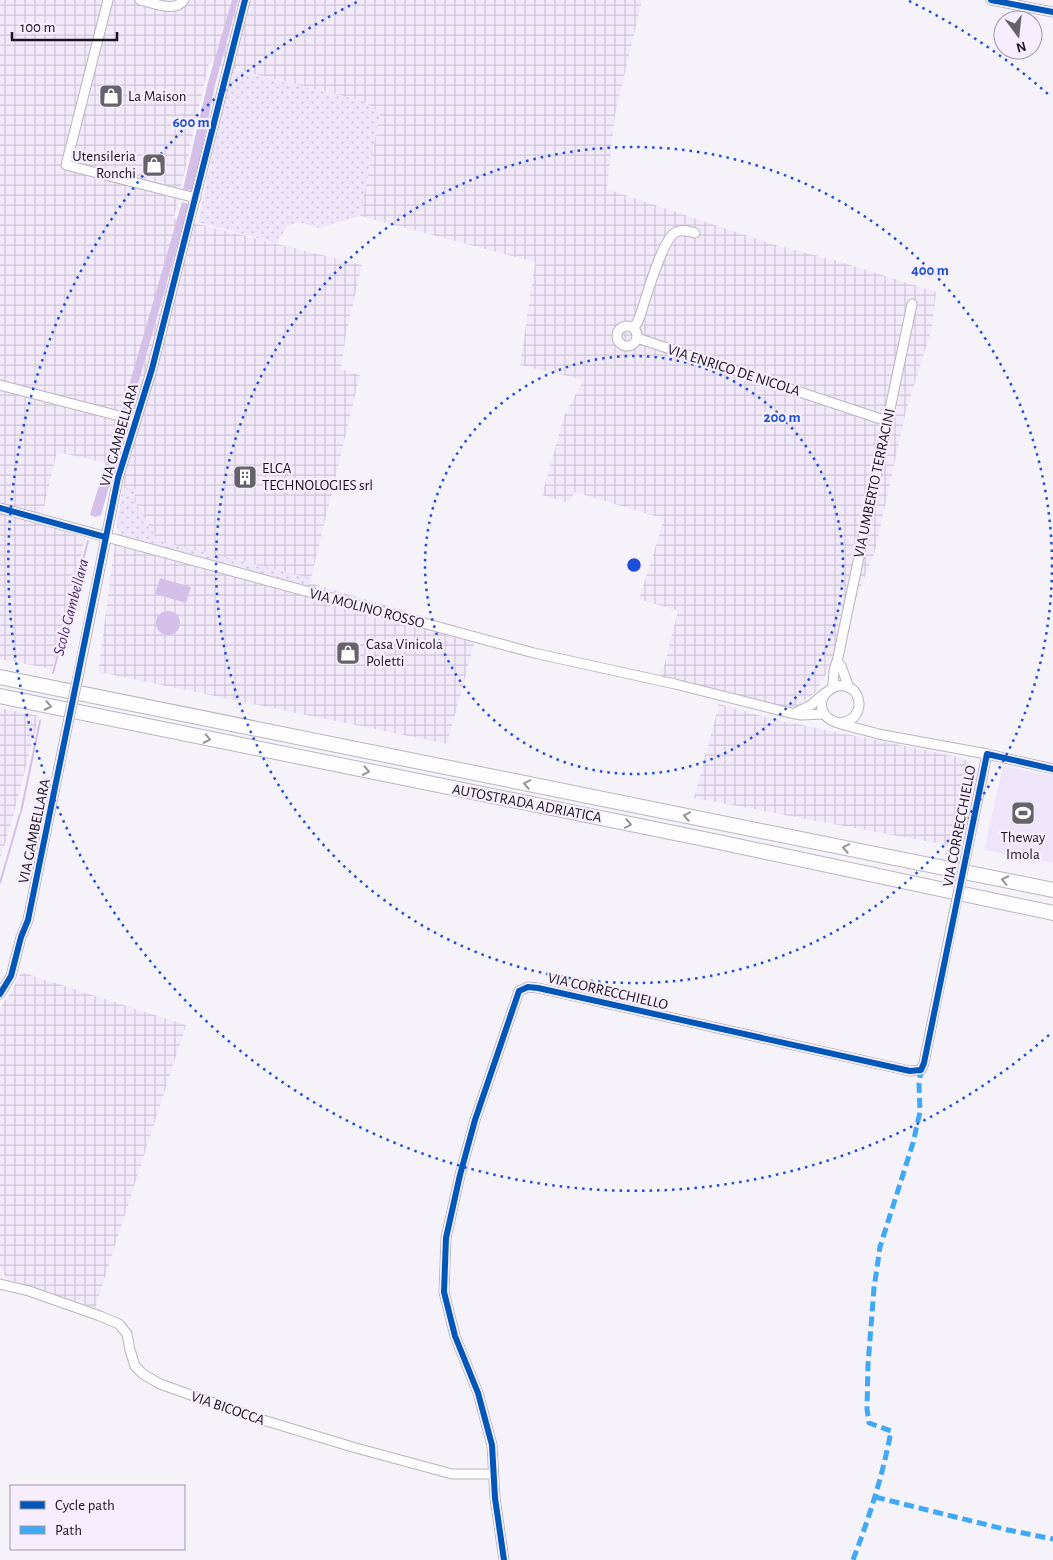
<svg xmlns="http://www.w3.org/2000/svg" width="1053" height="1560" viewBox="0 0 1053 1560" font-family="'Alegreya Sans',sans-serif">
<style>
.industrial{fill:url(#industrial-grid)}
.green{fill:url(#green-dots)}
.pitch{fill:#efe5fb}
.water{fill:#d4bfe8}
.lines{fill:none;stroke-linecap:round;stroke-linejoin:round}
.stream{stroke:#d4bfe8;stroke-width:2}
.minor-casing{stroke:#b9b5bd;stroke-width:11}
.highway-casing{stroke:#b9b5bd;stroke-width:16}
.minor{stroke:#fefdfe;stroke-width:9}
.highway{stroke:#fefdfe;stroke-width:14}
.minor-bridge-casing{stroke:#b9b5bd;stroke-width:11;stroke-linecap:butt}
.minor-bridge{stroke:#fefdfe;stroke-width:9}
.quiet{stroke:#3fa9f5;stroke-width:5;stroke-dasharray:10 5;stroke-linecap:butt}
.cycleway-casing{stroke:#f6eefe;stroke-width:9}
.cycleway{stroke:#0057b8;stroke-width:6}
.oneway{stroke:#979499}
.ring{fill:none;stroke:#1d4ed8;stroke-width:2.5;stroke-dasharray:2.5 5}
.labels{text-anchor:middle;stroke-width:4.5;stroke-linejoin:round;paint-order:stroke}
.poi-label{font-size:15px;fill:#19141d;stroke:#f6eefe;text-anchor:start}
.street-label{font-size:15px;fill:#19141d;stroke:#f6eefe}
.water-label{font-size:16px;font-style:italic;fill:#4a2466;stroke:#f6eefe}
.centre{fill:#1d4ed8;stroke:#f6eefe;stroke-width:2.5}
.ring-label{font-size:15px;text-anchor:middle;font-weight:bold;fill:#1d4ed8;stroke:#f6eefe;stroke-width:4.5;stroke-linejoin:round;paint-order:stroke}
</style>
<defs>
<pattern id="industrial-grid" width="8" height="8" patternUnits="userSpaceOnUse" patternTransform="scale(1.25)"><rect width="8" height="8" fill="#f2e9fb"/><path d="M0 4h8M4 0v8" fill="none" stroke="#cfc7d7"/></pattern>
<pattern id="green-dots" width="8" height="8" patternUnits="userSpaceOnUse" patternTransform="scale(1.25)"><rect width="8" height="8" fill="#efe5fb"/><path d="M2 2h.1M6 6h.1" fill="none" stroke="#ccc4d7" stroke-width="1.8" stroke-linecap="round"/></pattern>
</defs>
<rect width="100%" height="100%" fill="#f6f2fa"/>
<!-- industrial -->
<g class="industrial">
<polygon points="0,0 642,0 615,115 607,189 775,245 838,261 936,292 932,328 906,411 875,551 826,674 815,693 797,706 780,709 661,678 678,611 639,599 664,519 575,492 568,503 542,495 565,413 584,380 520,365 535,262 360,216 380,113 363,101 209,63 174,218 362,265 346,334 341,369 360,375 310,583 470,630 468,639 475,641 447,744 98,672 125,467 57,452 40,524 85,538 68,616 52,669 0,659"/>
<polygon points="719,704 773,719 963,758 972,765 972,774 961,816 951,846 694,798"/>
<polygon points="0,708 39,716 11,824 0,860"/>
<polygon points="21,972 186,1025 95,1308 8,1281 0,1267 0,1008 12,990"/>
</g>
<!-- green -->
<g class="green">
<polygon points="230,69 363,101 380,113 360,216 319,228 299,222 287,226 277,243 198,222"/>
<polygon points="125,488 137,489 134,500 158,541 310,578 308,586 126,538 116,526"/>
</g>
<!-- pitch -->
<polygon class="pitch" points="1003,766 1053,776 1053,863 984,850"/>
<!-- water -->
<g class="water">
<polygon points="232,0 238,0 215,85 194,189 192,191 183,189 207,86"/>
<polygon points="182,202 189,204 187,211 130,412 122,410"/>
<polygon points="118,423 126,425 103,508 101,515 95,517 90,515"/>
<polygon points="160,578 191,587 186,603 155,594"/>
<circle cx="168" cy="623" r="12"/>
</g>
<g class="lines">
<!-- stream -->
<g class="stream">
<polyline points="53,673 88,541"/>
<polyline points="21,812 40,721"/>
<polyline points="0,883 20,814"/>
</g>
<!-- minor casing -->
<g class="minor-casing">
<g id="minor">
<polyline points="108,0 66,165 196,198"/>
<path d="M140 0C154 3 175 13 184 0"/>
<polyline points="991,0 1053,12"/>
<circle cx="627" cy="336" r="10"/>
<path d="M634 328 639 319C645 302 662 238 676 232 682 229 688 231 695 233"/>
<polyline points="637,338 887,421"/>
<polyline points="0,385 135,420"/>
<polyline points="0,508 534,653 675,684 786,712 801,715 824,714"/>
<polyline points="837,662 841,666 849,688"/>
<polyline points="78,677 118,478 152,369 245,0"/>
<path d="M832 688C835 679 832 669 837 662L912 304"/>
<polyline points="795,713 811,705 825,693"/>
<path d="M840 723C848 722 855 719 858 710 860 705 859 700 857 695 844 672 809 696 826 716 833 725 865 729 878 734L987 754 1053 769"/>
<polyline points="969,841 987,754"/>
<polyline points="0,994 11,976 21,937 28,920 69,718"/>
<polyline points="0,1284 29,1291 100,1316 119,1324 127,1334 130,1350 135,1366 143,1374 160,1384 253,1417 356,1448 452,1474 493,1474"/>
<polyline points="504,1560 495,1498 492,1445 478,1393 455,1336 444,1292 446,1238 460,1175 475,1120 519,991 528,987 538,988 910,1071 921,1070 924,1063 953,918"/>
</g>
</g>
<!-- highway casing -->
<g class="highway-casing">
<g id="highway">
<polyline points="0,677 1053,890"/>
<polyline points="0,696 714,841 1053,913"/>
</g>
</g>
<!-- minor -->
<use href="#minor" class="minor"/>
<!-- highway -->
<use href="#highway" class="highway"/>
<!-- minor-bridge casing -->
<g class="minor-bridge-casing">
<g id="minor-bridge">
<polyline points="69,718 78,677"/>
<polyline points="953,918 969,841"/>
</g>
</g>
<!-- minor-bridge -->
<use href="#minor-bridge" class="minor-bridge"/>
<!-- quiet -->
<g class="quiet">
<polyline points="875,1497 1008,1530 1053,1539"/>
<path d="M853 1560C869 1518 883 1475 891 1431L869 1423 867 1409 868 1365 874 1288 880 1247 913 1143 920 1112 919 1084 921 1070"/>
</g>
<!-- cycleway casing -->
<g class="cycleway-casing">
<g id="cycleway">
<polyline points="991,0 1053,12"/>
<polyline points="0,508 105,537"/>
<polyline points="0,994 11,976 21,937 28,920 118,478 152,369 245,0"/>
<polyline points="504,1560 495,1498 492,1445 478,1393 455,1336 444,1292 446,1238 460,1175 475,1120 519,991 528,987 538,988 910,1071 921,1070 924,1063 987,754 1053,769"/>
</g>
</g>
<!-- cycleway -->
<use href="#cycleway" class="cycleway"/>
</g>
<!-- one-way arrows -->
<defs><path id="oneway-chevron" d="M-2-3.5L2.5 0L-2 3.5" fill="none" stroke-width="1.6" stroke-linecap="round" stroke-linejoin="round" transform="scale(1.25)"/></defs>
<g class="oneway">
<use href="#oneway-chevron" transform="translate(48 706) rotate(12)"/>
<use href="#oneway-chevron" transform="translate(207 739) rotate(12)"/>
<use href="#oneway-chevron" transform="translate(366 771) rotate(11)"/>
<use href="#oneway-chevron" transform="translate(527 784) rotate(-169)"/>
<use href="#oneway-chevron" transform="translate(687 816) rotate(-169)"/>
<use href="#oneway-chevron" transform="translate(628 824) rotate(11)"/>
<use href="#oneway-chevron" transform="translate(846 848) rotate(-169)"/>
<use href="#oneway-chevron" transform="translate(1005 880) rotate(-168)"/>
</g>
<!-- distance rings -->
<g class="ring">
<circle cx="634" cy="565" r="209"/>
<circle cx="634" cy="565" r="418"/>
<path d="M1049 1035A627 627 0 1 1 359 1M909 1A627 627 0 0 1 1049 95"/>
</g>
<!-- icons -->
<defs>
<g id="shop-square" transform="scale(1.25)"><rect x="-9" y="-9" width="18" height="18" rx="4" fill="#66626a" stroke="#f6eefe"/><path d="M-5-2.5h2.3a2.7 3.5 0 0 1 5.4 0H5L5.5 6h-11ZM-1.5-2.5h3a1.5 2.3 0 0 0-3 0Z" fill="#fff"/></g>
<g id="building-square" transform="scale(1.25)"><rect x="-9" y="-9" width="18" height="18" rx="4" fill="#66626a" stroke="#f6eefe"/><path d="M-4-6H4V6H1V3H-1V6H-4ZM-2.5-4.3h1.7v1.8h-1.7ZM.8-4.3h1.7v1.8H.8ZM-2.5-1h1.7V.8h-1.7ZM.8-1h1.7V.8H.8Z" fill="#fff"/></g>
<g id="stadium-square" transform="scale(1.25)"><rect x="-9" y="-9" width="18" height="18" rx="4" fill="#66626a" stroke="#f6eefe"/><path d="M0-5a6.5 5 0 1 0 0 10a6.5 5 0 1 0 0-10ZM-3.5-1.8h7v3.6h-7Z" fill="#fff"/></g>
</defs>
<g fill-rule="evenodd">
<use href="#shop-square" x="111" y="96"/>
<use href="#shop-square" x="154" y="165"/>
<use href="#building-square" x="245" y="477"/>
<use href="#shop-square" x="348" y="653"/>
<use href="#stadium-square" x="1023" y="813"/>
</g>
<g class="labels">
<!-- poi labels -->
<g class="poi-label">
<text x="128" y="101">La Maison</text>
<text x="136" y="161" text-anchor="end">Utensileria<tspan x="136" dy="17">Ronchi</tspan></text>
<text x="262" y="473">ELCA<tspan x="262" dy="17">TECHNOLOGIES srl</tspan></text>
<text x="366" y="649">Casa Vinicola<tspan x="366" dy="17">Poletti</tspan></text>
<text x="1023" y="842" text-anchor="middle">Theway<tspan x="1023" dy="17">Imola</tspan></text>
</g>
<!-- street labels -->
<g class="street-label">
<text transform="translate(734 370) rotate(18)" y="5">VIA ENRICO DE NICOLA</text>
<text transform="translate(119 435) rotate(-74)" y="5">VIA GAMBELLARA</text>
<text transform="translate(874 483) rotate(-78)" y="5">VIA UMBERTO TERRACINI</text>
<text transform="translate(367 608) rotate(15)" y="5">VIA MOLINO ROSSO</text>
<text transform="translate(527 803) rotate(11)" y="5">AUTOSTRADA ADRIATICA</text>
<text transform="translate(959 826) rotate(-79)" y="5">VIA CORRECCHIELLO</text>
<text transform="translate(34 831) rotate(-78)" y="5">VIA GAMBELLARA</text>
<text transform="translate(608 991) rotate(13)" y="5">VIA CORRECCHIELLO</text>
<text transform="translate(228 1408) rotate(19)" y="5">VIA BICOCCA</text>
</g>
<!-- water labels -->
<g class="water-label">
<text transform="translate(70 607) rotate(-75)" y="6">Scolo Gambellara</text>
</g>
</g>
<circle cx="634" cy="565" r="8" class="centre"/>
<g class="ring-label">
<text x="191" y="127">600 m</text>
<text x="930" y="275">400 m</text>
<text x="782" y="422">200 m</text>
</g>
<!-- legend -->
<rect x="10" y="1485" width="175" height="65" fill="#f6eefe" stroke="#9e97a4"/>
<rect x="20" y="1501" width="25" height="8" fill="#0057b8" stroke="#9e97a4"/>
<text x="55" y="1510" font-size="15" fill="#19141d">Cycle path</text>
<rect x="20" y="1526" width="25" height="8" fill="#3fa9f5" stroke="#9e97a4"/>
<text x="55" y="1535" font-size="15" fill="#19141d">Path</text>
<!-- north arrow -->
<g transform="translate(1018 35) rotate(165)"><circle r="24" fill="#f6eefe" stroke="#9e97a4"/>
<path d="M0-4L9 19L0 12L-9 19Z" fill="#66626a"/>
<text y="-8" font-size="14" font-weight="bold" text-anchor="middle" fill="#19141d">N</text>
</g>
<!-- scale -->
<path d="M12 32v8h105v-8" fill="none" stroke="#19141d" stroke-width="2.5"/>
<text x="20" y="32" font-size="15" fill="#19141d" stroke="#f6eefe" stroke-width="4" paint-order="stroke">100 m</text>
</svg>
